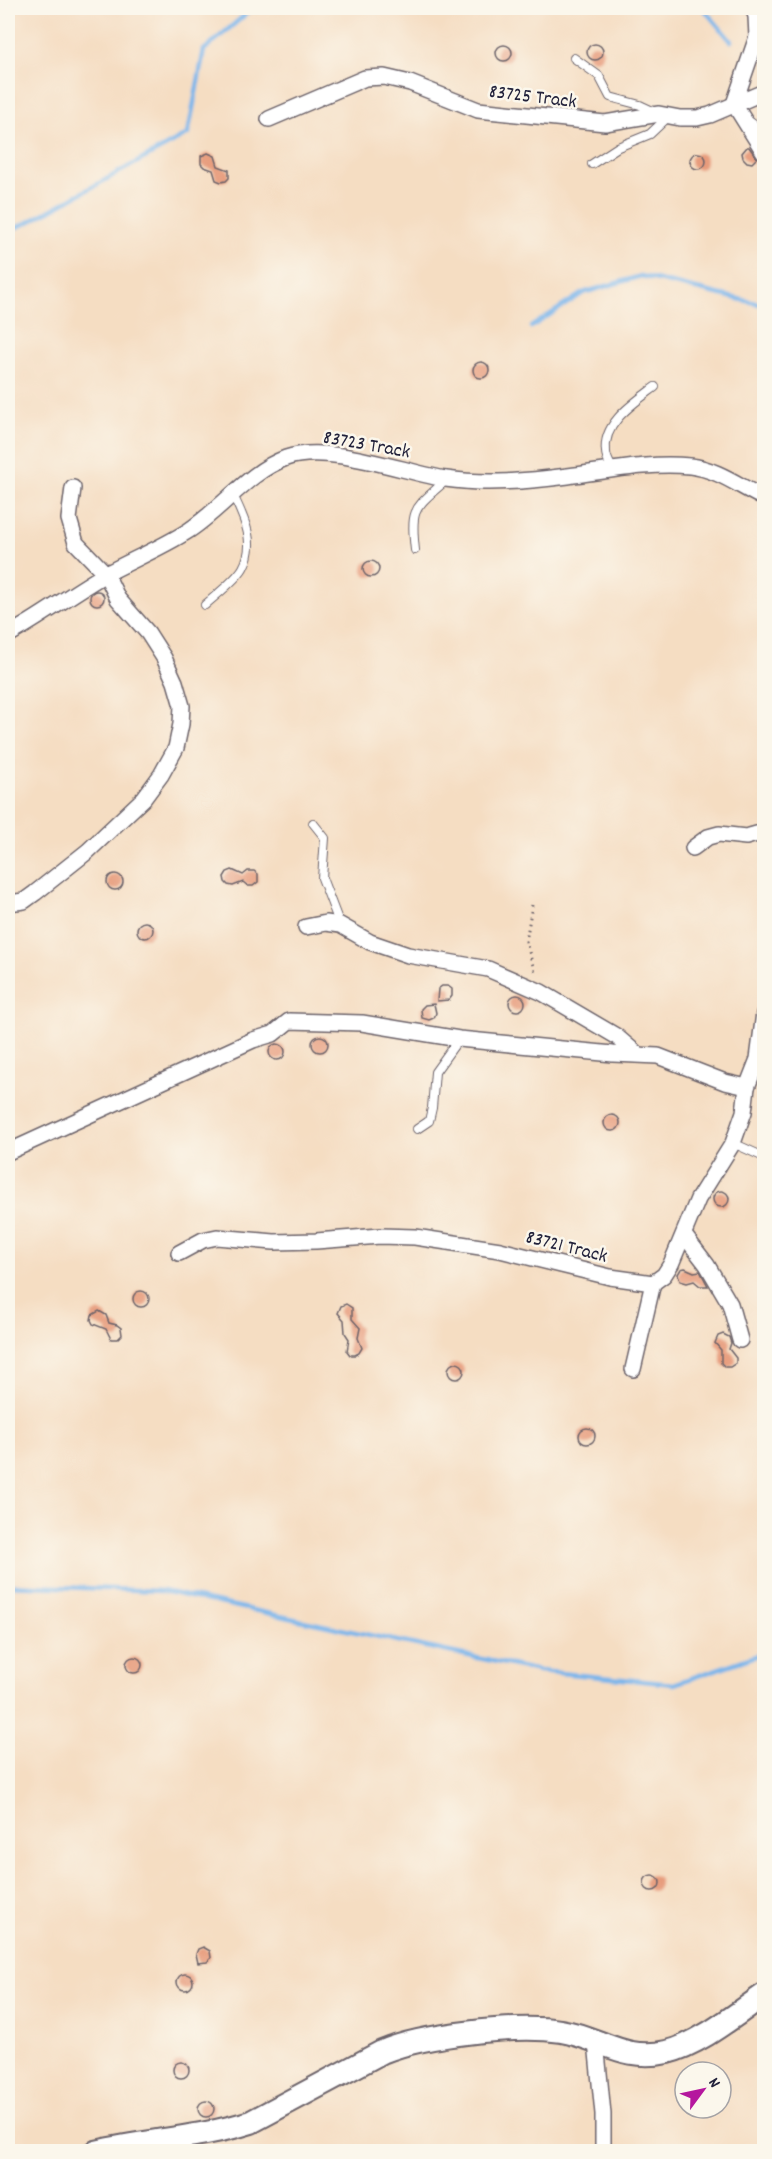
<svg xmlns="http://www.w3.org/2000/svg" width="772" height="2159" viewBox="0 0 772 2159" font-family="Dekko,sans-serif">
<style>
.lines{fill:none;stroke-linecap:round;stroke-linejoin:round}
.stream{stroke:#7ab5eb;stroke-width:4.5}
.building{fill:#e79b7c}
.lane-casing{stroke:#6c636a;stroke-width:10}
.street-casing{stroke:#6c636a;stroke-width:18}
.secondary-casing{stroke:#6c636a;stroke-width:26}
.path{stroke:#6c636a;stroke-width:3;stroke-dasharray:1.5 4.5;stroke-linecap:butt}
.lane{stroke:#fff;stroke-width:8}
.street{stroke:#fff;stroke-width:15}
.secondary{stroke:#fff;stroke-width:22}
.labels{text-anchor:middle;stroke-width:5;stroke-linejoin:round;paint-order:stroke}
.street-label{font-size:20px;fill:#22223b;stroke:#fbf7ec}
</style>
<rect width="100%" height="100%" fill="#fbf7ec"/>
<filter id="ink" filterUnits="userSpaceOnUse"><feTurbulence type="fractalNoise" baseFrequency=".0167" numOctaves="2"/><feDisplacementMap in="SourceGraphic" scale="12" xChannelSelector="R" yChannelSelector="G"/><feConvolveMatrix kernelMatrix="1 2 1 2 8 2 1 2 1" color-interpolation-filters="sRGB"/></filter>
<filter id="wash" filterUnits="userSpaceOnUse"><feTurbulence type="fractalNoise" baseFrequency=".008" numOctaves="4" result="noise"/><feDisplacementMap in="SourceGraphic" scale="24" xChannelSelector="R" yChannelSelector="G"/><feGaussianBlur stdDeviation="1.35" result="paint"/><feColorMatrix in="noise" values="0 0 0 0 0 0 0 0 0 0 0 0 0 0 0 0 0 1.4 0 .05"/><feComposite in="paint" operator="in"/></filter>
<g filter="url(#wash)">
<rect width="100%" height="100%" fill="#f5ddc2"/>
<g class="lines">
<!-- stream -->
<g class="stream">
<polyline points="703,8 731,41"/>
<polyline points="8,231 29,222 188,134 204,50 253,8"/>
<polyline points="531,327 583,293 641,276 764,305"/>
<polyline points="8,1585 163,1591 539,1671 674,1684 764,1653"/>
</g>
</g>
<g id="blocks">
<!-- building -->
<g class="building">
<circle cx="595" cy="52" r="8"/>
<circle cx="504" cy="53" r="8"/>
<polygon points="747,147 749,147 757,158 752,163 747,162 743,158 742,153"/>
<polygon points="208,153 215,156 218,166 229,170 229,178 226,181 221,182 216,180 213,170 204,167 201,164 201,156"/>
<circle cx="698" cy="161" r="8"/>
<circle cx="481" cy="370" r="8"/>
<circle cx="371" cy="569" r="8"/>
<circle cx="97" cy="598" r="7"/>
<polygon points="232,870 243,875 248,871 254,871 258,874 258,882 253,886 248,886 243,882 233,886 228,885 225,882 224,877 227,872"/>
<circle cx="115" cy="882" r="8"/>
<circle cx="145" cy="930" r="8"/>
<polygon points="442,986 448,986 452,989 452,996 449,1000 437,1001 438,989"/>
<circle cx="517" cy="1003" r="8"/>
<polygon points="434,1004 436,1013 434,1018 429,1020 422,1018 421,1009 425,1005"/>
<circle cx="320" cy="1044" r="8"/>
<circle cx="277" cy="1052" r="8"/>
<circle cx="612" cy="1123" r="8"/>
<circle cx="721" cy="1199" r="8"/>
<polygon points="685,1268 694,1272 700,1271 708,1286 700,1286 694,1281 687,1283 680,1281 678,1274 681,1269"/>
<circle cx="141" cy="1299" r="8"/>
<polygon points="346,1304 352,1308 352,1319 360,1328 358,1338 362,1348 359,1353 355,1355 350,1355 347,1351 349,1339 345,1333 344,1320 338,1313 341,1306"/>
<polygon points="99,1311 106,1315 109,1323 117,1325 121,1328 122,1335 118,1339 111,1339 106,1329 93,1324 91,1320 92,1315"/>
<polygon points="723,1334 729,1337 731,1343 729,1349 736,1358 736,1363 730,1367 725,1367 721,1363 721,1350 715,1343 718,1336"/>
<circle cx="456" cy="1371" r="8"/>
<circle cx="587" cy="1436" r="8"/>
<circle cx="134" cy="1665" r="8"/>
<circle cx="652" cy="1883" r="8"/>
<polygon points="203,1947 210,1951 211,1958 207,1962 198,1963 196,1954 198,1949"/>
<circle cx="185" cy="1982" r="8"/>
<circle cx="181" cy="2070" r="8"/>
<circle cx="206" cy="2109" r="8"/>
</g>
</g>
</g>
<g filter="url(#ink)">
<use href="#blocks" fill-opacity="0" stroke="#6c636a" stroke-width="1.5"/>
<g class="lines">
<!-- lane casing -->
<g class="lane-casing">
<g id="lane">
<polyline points="574,58 599,76 610,97 640,105 655,112"/>
<polyline points="749,121 764,132"/>
<polyline points="592,164 618,147 650,134 669,116"/>
<path d="M613 470C610 464 606 458 606 452 602 423 634 403 655 387"/>
<path d="M415 550C410 506 415 509 446 480"/>
<path d="M205 605C216 595 236 580 243 568 257 543 244 518 233 495"/>
<polyline points="313,823 325,838 322,878 340,925"/>
<polyline points="417,1129 429,1121 432,1108 435,1072 458,1040"/>
<polyline points="733,1143 764,1157"/>
</g>
</g>
<!-- street casing -->
<g class="street-casing">
<g id="street">
<polyline points="753,8 756,16 757,37 734,104 764,152"/>
<polyline points="269,119 365,78 384,77 410,83 478,110 605,123 659,114 680,118 697,118 710,115 764,92"/>
<path d="M8 635C41 617 71 594 104 575 132 560 161 548 188 531 222 509 248 472 286 458 328 443 403 472 446 479 486 485 529 481 568 476 609 471 649 462 690 466 718 469 740 487 764 498"/>
<polyline points="693,848 708,837 719,834 746,837 764,832"/>
<polyline points="8,903 24,901 35,893 88,851 144,798 161,775 176,748 181,724 182,706 175,682 164,658 148,633 118,599 106,574 76,543 69,519 73,488"/>
<polyline points="306,927 326,923 340,925 370,942 408,955 488,969 541,992 616,1036 637,1054"/>
<polyline points="8,1152 253,1040 273,1034 289,1021 362,1023 459,1039 613,1054 658,1056 725,1082 747,1087"/>
<polyline points="684,1235 707,1265 730,1304 740,1340"/>
<polyline points="179,1253 203,1240 217,1237 274,1242 316,1241 380,1236 415,1237 500,1250 610,1277 653,1283 664,1275 671,1264 698,1199 733,1143 744,1112 747,1087 758,1059 764,1013"/>
<polyline points="633,1369 653,1283"/>
<polyline points="596,2042 603,2114 603,2152"/>
</g>
</g>
<!-- secondary casing -->
<g class="secondary-casing">
<path id="secondary" d="M96 2152C147 2140 200 2138 251 2122L382 2052C422 2035 517 2024 561 2031 600 2037 623 2062 667 2052 700 2044 736 2014 764 1995"/>
</g>
<!-- path -->
<polyline class="path" points="532,905 526,942 535,972"/>
<!-- lane -->
<use href="#lane" class="lane"/>
<!-- street -->
<use href="#street" class="street"/>
<!-- secondary -->
<use href="#secondary" class="secondary"/>
</g>
</g>
<g class="labels">
<!-- street labels -->
<g class="street-label">
<text transform="translate(533 95) rotate(7)" y="7">83725 Track</text>
<text transform="translate(367 443) rotate(10)" y="7">83723 Track</text>
<text transform="translate(567 1245) rotate(14)" y="7">83721 Track</text>
</g>
</g>
<!-- margin -->
<rect width="772" height="2159" fill="none" stroke="#fbf7ec" stroke-width="30"/>
<!-- north arrow -->
<g transform="translate(703 2090) rotate(57)"><circle r="28" fill="#fbf7ec" stroke="#a4a2a5" stroke-width="1.5"/>
<path d="M0-4.5L10 22L0 15L-10 22Z" fill="#b5179e"/>
<text y="-9" font-size="16" font-weight="bold" text-anchor="middle" fill="#22223b">N</text>
</g>
</svg>
